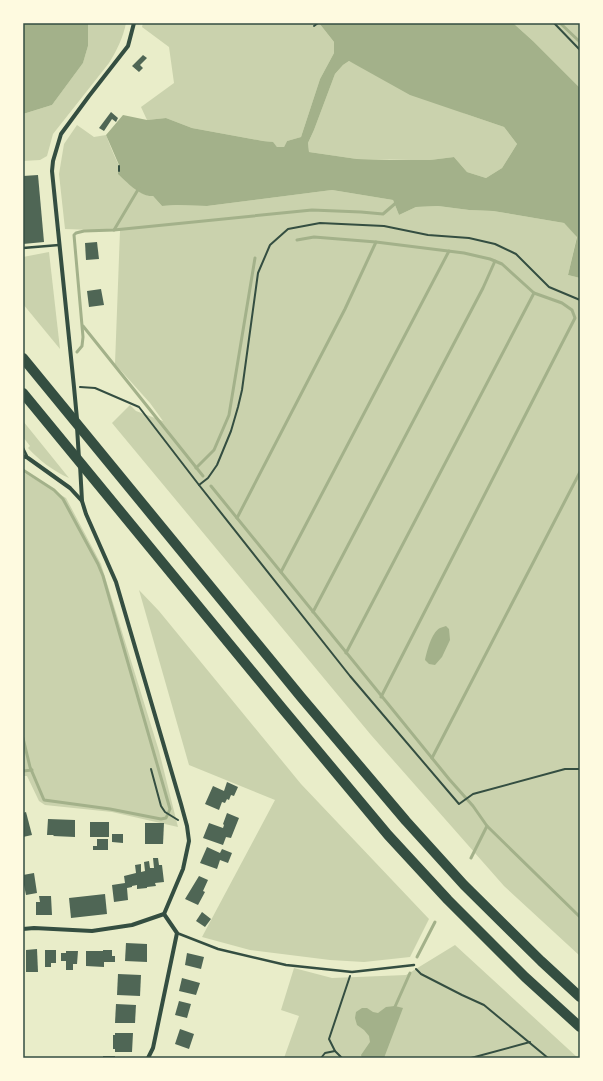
<svg xmlns="http://www.w3.org/2000/svg" width="603" height="1081" viewBox="0 0 603 1081" font-family="Barlow,sans-serif">
<style>
.green{fill:#cad2ad}
.water{fill:#a3b18a;fill-rule:evenodd}
.lines{fill:none;stroke-linecap:round;stroke-linejoin:round}
.stream{stroke:#a3b18a;stroke-width:3}
.building{fill:#4f6655}
.path{stroke:#344e41;stroke-width:2}
.service{stroke:#344e41;stroke-width:2.5}
.minor{stroke:#344e41;stroke-width:4}
.motorway{stroke:#344e41;stroke-width:10}
.neatline{fill:none;stroke:#344e41;stroke-width:1.5}
</style>
<rect width="100%" height="100%" fill="#e9edc9"/>
<!-- green -->
<g class="green">
<path d="M88 23H126C123 38 117 50 109 63L53 134 47 156 40 160 23 161V114L52 105 83 63 88 46Z"/>
<polygon points="143,23 319,23 334,42 334,53 320,79 301,137 287,141 284,147 277,147 272,142 263,141 192,128 166,118 147,120 141,107 174,83 169,47 142,27"/>
<polygon points="513,23 580,23 580,88 533,41"/>
<polygon points="349,61 466,114 504,127 517,144 502,168 486,178 467,172 454,157 430,160 411,160 357,159 309,152 308,143 314,130 335,74 343,65"/>
<path d="M77 125 94 137 106 135C113 153 129 197 153 196L162 206 176 205 207 206 332 190 393 200 399 215 416 207 438 206 469 210 493 211 564 223 577 236 568 275 580 278V956L504 886 371 735 112 423 130 405 136 411 163 421 150 403 115 364 120 231 65 229 59 174 64 144Z"/>
<polygon points="49,252 60,349 23,304 23,257"/>
<path d="M23 421 69 478C53 471 39 460 28 448L30 446 23 437Z"/>
<polygon points="23,472 66,498 101,564 159,751 178,827 112,812 45,805 39,801 27,776 23,776"/>
<polygon points="139,590 159,611 301,784 429,919 410,957 364,962 330,960 250,950 202,937 275,800 189,765"/>
<polygon points="455,945 578,1058 284,1058 299,1016 281,1010 294,968 332,978 406,975"/>
</g>
<!-- water -->
<g class="water">
<polygon points="23,23 88,23 88,46 83,63 52,105 23,114"/>
<path d="M319 23H513L533 41 580 88V278L568 275 577 237 564 223 493 211 469 210 438 206 416 207 399 215 393 200 332 190 207 206 176 205 162 206 153 196C140 197 127 182 118 174L119 165 106 135 123 115 147 120 166 118 192 128 263 141 273 142 277 147H284L287 141 301 137 320 79 334 53V42ZM349 61 410 95 504 127 517 144 502 168 486 178 467 172 454 157 430 160H390L357 159 309 152 308 143 314 130 335 74 343 65Z"/>
<path d="M446 626 449 629 450 640 442 657 435 665 429 664 425 660C427 652 431 633 440 628 442 627 444 627 446 626Z"/>
<polygon points="395,1006 403,1008 384,1058 362,1058 361,1055 370,1042 369,1036 364,1030 357,1025 355,1018 356,1012 362,1008 367,1008 373,1012 378,1013 386,1007"/>
</g>
<g class="lines">
<!-- stream -->
<g class="stream">
<polyline points="560,23 580,42"/>
<polyline points="114,230 312,210 361,212 383,214 397,202"/>
<polyline points="297,240 314,237 376,242 464,253 490,259 502,264 534,293 562,303 572,310 575,318 381,697"/>
<polyline points="83,326 203,476"/>
<polyline points="77,352 82,346 83,337 74,235 76,233 84,231 114,230 139,188"/>
<polyline points="196,468 214,450 229,415 255,258"/>
<polyline points="23,470 54,490 63,499 98,564 103,576 170,809 166,818 161,819 110,809 44,800 30,767 23,738"/>
<polyline points="211,486 449,779 473,806 487,826 471,858"/>
<polyline points="237,518 345,309 376,242"/>
<polyline points="281,572 449,251"/>
<polyline points="313,612 483,288 495,261"/>
<polyline points="346,653 534,293"/>
<polyline points="432,758 580,472"/>
<polyline points="23,771 32,770"/>
<polyline points="487,826 580,917"/>
<polyline points="417,957 435,922"/>
<polyline points="394,1009 410,973"/>
</g>
</g>
<!-- building -->
<g class="building">
<polygon points="143,55 147,58 140,65 143,68 139,72 132,66"/>
<polygon points="111,112 118,118 116,122 112,119 104,131 99,128"/>
<polygon points="38,175 44,242 23,244 23,176"/>
<polygon points="97,242 99,259 86,260 85,243"/>
<polygon points="101,289 104,305 89,307 87,291"/>
<polygon points="227,782 238,787 234,796 231,795 229,800 227,799 225,803 222,802 219,810 205,804 213,786 224,791"/>
<polygon points="26,812 32,835 23,837 23,813"/>
<polygon points="227,813 239,818 231,838 226,837 223,845 203,838 209,823 223,828 224,825 223,824"/>
<polygon points="48,819 75,820 75,837 53,836 54,835 47,835"/>
<rect x="90" y="822" width="19" height="15"/>
<polygon points="145,823 164,823 163,844 145,844"/>
<polygon points="112,834 123,834 123,843 112,842"/>
<polygon points="97,839 108,839 108,850 93,850 93,846 97,846"/>
<polygon points="207,847 220,853 222,849 232,853 228,863 220,860 217,869 200,863"/>
<polygon points="153,858 158,858 159,865 162,865 164,882 155,883 156,886 147,887 147,888 137,889 137,885 132,886 132,887 127,888 128,900 114,902 112,885 125,883 124,876 136,873 135,865 141,864 141,872 145,871 144,862 149,861 150,868 154,868"/>
<polygon points="34,873 37,893 26,895 24,885 23,885 23,875"/>
<polygon points="199,876 208,880 203,891 205,892 198,905 185,899"/>
<polygon points="105,894 107,914 71,918 69,898"/>
<polygon points="39,896 51,896 52,915 36,915 36,902 40,902"/>
<polygon points="202,912 211,919 205,927 196,921"/>
<polygon points="126,943 147,944 147,962 125,961"/>
<polygon points="37,949 38,972 26,972 26,950"/>
<polygon points="45,950 56,950 56,963 51,963 51,967 45,967"/>
<polygon points="103,950 112,950 112,956 115,956 115,962 104,962 104,967 86,966 86,951 103,951"/>
<polygon points="66,951 78,951 77,964 73,964 73,970 66,970 66,961 61,961 61,953 66,953"/>
<polygon points="187,953 204,957 201,969 185,965"/>
<polygon points="118,974 141,975 140,996 117,995"/>
<polygon points="182,978 200,983 196,995 179,991"/>
<polygon points="179,1001 191,1004 187,1018 175,1015"/>
<polygon points="116,1004 136,1005 135,1023 115,1023"/>
<polygon points="180,1029 194,1034 189,1049 175,1044"/>
<polygon points="115,1033 133,1033 132,1052 115,1052 115,1049 113,1049 113,1035 115,1035"/>
<rect x="103" y="1056" width="12" height="2"/>
</g>
<g class="lines">
<!-- path -->
<g class="path">
<polyline points="554,23 580,50"/>
<polyline points="314,26 318,23"/>
<polyline points="119,166 119,171"/>
<polyline points="80,387 95,388 139,407 199,485 350,676 459,804 473,794 565,769 580,769"/>
<polyline points="199,485 208,478 217,465 231,431 238,407 242,390 258,273 270,245 288,229 320,223 384,226 428,235 469,238 495,244 516,254 549,287 580,300"/>
<polyline points="151,769 161,806 165,812 178,820"/>
<polyline points="416,969 421,974 462,995 484,1005 548,1058"/>
<polyline points="321,1058 325,1053 335,1051"/>
<polyline points="342,1058 335,1051 329,1039 350,976"/>
<polyline points="471,1058 530,1042"/>
</g>
<!-- service -->
<g class="service">
<polyline points="23,248 59,245"/>
<polyline points="23,448 28,458"/>
<polyline points="177,933 218,949 286,965 352,972 414,965"/>
</g>
<!-- minor -->
<g class="minor">
<polyline points="77,419 74,387 52,171 53,161 61,134 89,96 128,46 134,23"/>
<polyline points="77,427 79,459"/>
<polyline points="23,456 28,458 70,488 82,501"/>
<polyline points="23,929 34,928 92,931 132,925 164,914 183,869 189,841 187,826 181,804 116,582 86,514 82,501 80,465"/>
<polyline points="148,1058 153,1048 177,933 164,914"/>
</g>
<!-- motorway -->
<g class="motorway">
<polyline points="23,358 301,697 406,821 464,885 541,961 580,997"/>
<polyline points="23,393 282,708 388,835 448,900 525,977 580,1027"/>
</g>
</g>
<!-- border -->
<rect width="603" height="1081" fill="none" stroke="#fefae0" stroke-width="48"/>
<rect x="24" y="24" width="555" height="1033" class="neatline"/>
</svg>
